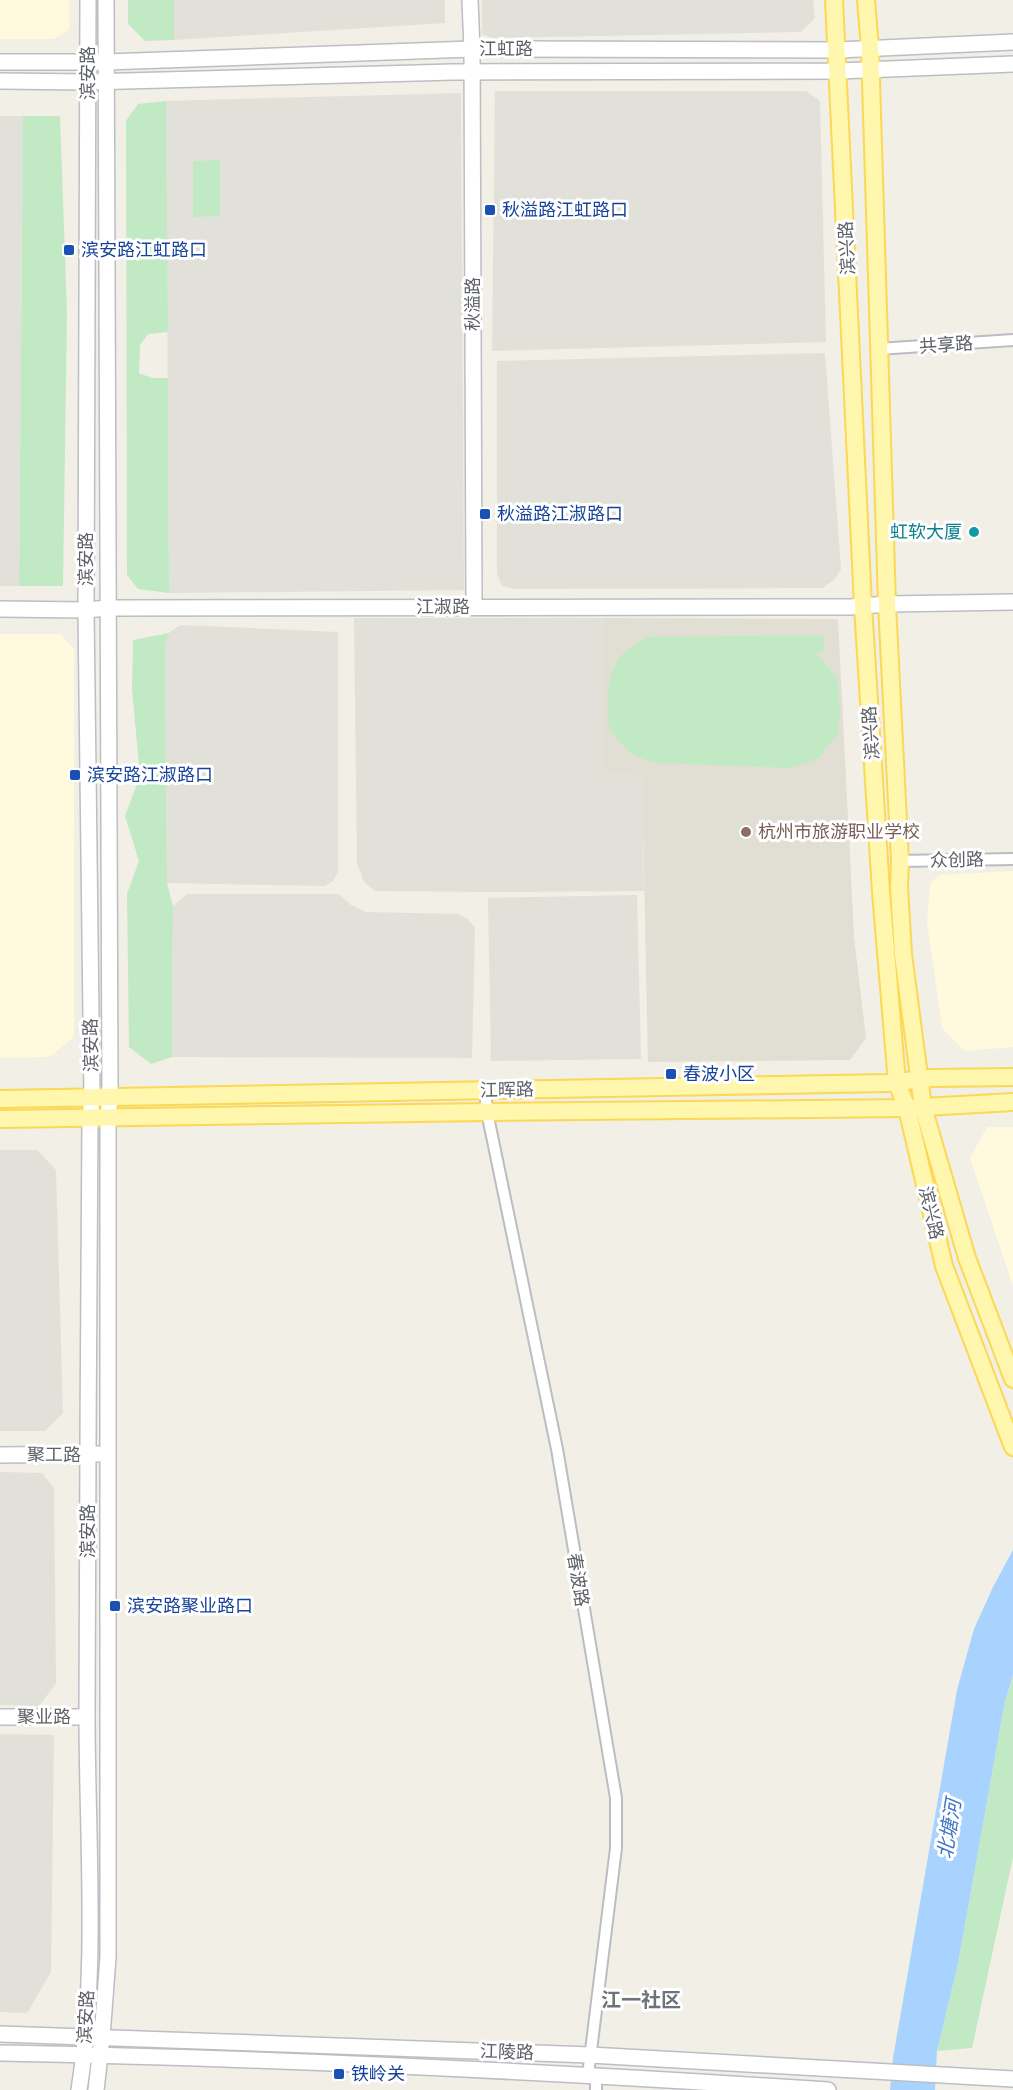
<svg xmlns="http://www.w3.org/2000/svg" width="1013" height="2090" viewBox="0 0 1013 2090" font-family="'Varela Round','Noto Sans SC',sans-serif">
<style>
.commercial{fill:#fff9dd}
.industrial{fill:#e1e1da}
.education{fill:#e1ded4}
.green{fill:#c1eac4}
.water{fill:#a8d3ff}
.lines{fill:none;stroke-linecap:round;stroke-linejoin:round}
.street-casing{stroke:#babdc2;stroke-width:14}
.secondary-casing{stroke:#bbbec4;stroke-width:18}
.primary-casing{stroke:#fbd855;stroke-width:20}
.street{stroke:#fff;stroke-width:10}
.secondary{stroke:#fff;stroke-width:15}
.primary{stroke:#fff7ad;stroke-width:16}
.transit-dot{fill:#1a4fb4;stroke:#fff;stroke-width:2}
.culture-dot{fill:#0f9aa8;stroke:#fff;stroke-width:2}
.education-dot{fill:#8d6e63;stroke:#fff;stroke-width:2}
.labels{text-anchor:middle;stroke-width:6;stroke-linejoin:round;paint-order:stroke}
.street-label{font-size:18px;fill:#5d6167;stroke:#fff}
.transit-label{font-size:18px;fill:#164399;stroke:#fff;text-anchor:start}
.culture-label{font-size:18px;fill:#0d838f;stroke:#fff;text-anchor:end}
.education-label{font-size:18px;fill:#785e54;stroke:#fff;text-anchor:start}
.water-label{font-size:20px;font-style:italic;fill:#3f76c3;stroke:#fff}
.neighbourhood-label{font-size:20px;font-weight:bold;fill:#6e7379;stroke:#fff}
</style>
<rect width="100%" height="100%" fill="#f1efe6"/>
<!-- commercial -->
<g class="commercial">
<polygon points="0,0 69,0 69,30 54,39 0,39"/>
<polygon points="0,634 60,634 74,649 74,1037 50,1057 0,1058"/>
<polygon points="1013,871 1013,1047 965,1051 942,1028 927,922 930,883 939,875"/>
<polygon points="987,1127 1013,1127 1013,1286 970,1158"/>
</g>
<!-- industrial -->
<g class="industrial">
<polygon points="174,0 445,0 445,23 174,40"/>
<polygon points="482,0 813,0 815,18 801,32 492,38 482,34"/>
<polygon points="495,91 806,91 820,101 826,342 492,351"/>
<polygon points="461,93 464,590 169,593 166,101"/>
<polygon points="0,116 23,116 19,586 0,586"/>
<polygon points="825,353 841,569 834,580 822,588 515,589 502,586 497,574 497,361"/>
<polygon points="354,618 603,618 603,771 642,774 644,891 490,892 375,891 364,882 357,863"/>
<polygon points="180,625 338,632 338,872 333,881 325,886 167,883 165,645 169,633"/>
<polygon points="187,894 339,894 351,905 366,912 458,914 468,919 475,928 472,1058 172,1057 173,906"/>
<polygon points="637,895 641,1059 491,1061 488,898"/>
<polygon points="0,1150 37,1150 56,1170 63,1413 45,1431 0,1431"/>
<polygon points="0,1472 42,1473 54,1488 56,1683 39,1706 0,1705"/>
<polygon points="0,1734 54,1735 51,1972 27,2013 0,2012"/>
</g>
<!-- education -->
<polygon class="education" points="603,618 838,619 854,937 866,1038 850,1060 648,1062 642,775 603,771"/>
<!-- green -->
<g class="green">
<polygon points="128,0 174,0 174,40 145,41 128,24"/>
<polygon points="166,101 168,332 148,334 140,345 139,373 152,378 168,378 169,593 138,589 127,575 126,121 138,104"/>
<polygon points="23,116 60,116 67,313 63,586 19,586"/>
<polygon points="220,160 220,216 193,217 193,161"/>
<polygon points="169,633 165,645 167,883 173,906 172,1057 151,1064 129,1047 127,894 139,861 125,816 140,776 132,689 133,640"/>
<polygon points="823,635 824,652 816,653 837,678 840,710 838,733 819,758 791,768 654,763 633,755 609,730 607,700 610,676 619,657 645,637"/>
<polygon points="1013,1675 1013,1857 972,2048 937,2051 958,1964 1005,1701"/>
</g>
<!-- water -->
<polygon class="water" points="1013,1550 1013,1675 1005,1701 958,1964 937,2051 935,2090 890,2090 893,2058 957,1690 974,1629 993,1587"/>
<g class="lines">
<!-- street casing -->
<g class="street-casing">
<g id="street">
<polyline points="878,349 1013,340"/>
<polyline points="900,861 1013,859"/>
<polyline points="485,1090 487,1112 557,1449 616,1798 616,1848 588,2075"/>
<polyline points="596,2090 596,2075"/>
</g>
</g>
<!-- secondary casing -->
<g class="secondary-casing">
<g id="secondary">
<polyline points="470,0 472,49 474,607"/>
<polyline points="0,62 106,62 472,49 838,50 1013,42"/>
<polyline points="0,81 88,82 453,72 839,71 1013,64"/>
<polyline points="0,609 86,610 108,608 850,607 887,604 1013,602"/>
<polyline points="0,1455 98,1454"/>
<polyline points="0,1717 87,1717"/>
<polyline points="0,2034 590,2055 1013,2079"/>
<path d="M0 2053C276 2058 553 2072 828 2090"/>
<path d="M79 2090C98 1969 87 1837 87 1714 87 1516 89 1317 90 1119L92 1098 86 610 88 0"/>
<polyline points="96,2090 102,2037 108,1957 108,1117 110,1098 106,0"/>
</g>
</g>
<!-- primary casing -->
<g class="primary-casing">
<g id="primary">
<polyline points="834,0 863,606 881,892 897,1083 907,1108 944,1266 1013,1447"/>
<polyline points="866,0 870,48 887,604 900,861 899,887 903,954 923,1107 967,1258 1013,1379"/>
<polyline points="0,1099 888,1083 932,1078 1013,1077"/>
<polyline points="0,1119 487,1112 907,1108 1013,1102"/>
</g>
</g>
<!-- street -->
<use href="#street" class="street"/>
<!-- secondary -->
<use href="#secondary" class="secondary"/>
<!-- primary -->
<use href="#primary" class="primary"/>
</g>
<!-- markers -->
<g class="transit-dot">
<rect x="484" y="204" width="12" height="12" rx="3"/>
<rect x="63" y="244" width="12" height="12" rx="3"/>
<rect x="479" y="508" width="12" height="12" rx="3"/>
<rect x="69" y="769" width="12" height="12" rx="3"/>
<rect x="665" y="1068" width="12" height="12" rx="3"/>
<rect x="109" y="1600" width="12" height="12" rx="3"/>
<rect x="333" y="2068" width="12" height="12" rx="3"/>
</g>
<circle class="culture-dot" cx="974" cy="532" r="6"/>
<circle class="education-dot" cx="746" cy="832" r="6"/>
<g class="labels">
<!-- street labels -->
<g class="street-label">
<text x="506" y="55">江虹路</text>
<text transform="translate(88 73) rotate(-90)" y="6">滨安路</text>
<text transform="translate(847 248) rotate(-93)" y="6">滨兴路</text>
<text transform="translate(473 304) rotate(-90)" y="6">秋溢路</text>
<text transform="translate(946 345) rotate(-4)" y="6">共享路</text>
<text transform="translate(86 559) rotate(-90)" y="6">滨安路</text>
<text x="443" y="613">江淑路</text>
<text transform="translate(871 733) rotate(-94)" y="6">滨兴路</text>
<text transform="translate(957 860) rotate(-1)" y="6">众创路</text>
<text transform="translate(91 1045) rotate(-91)" y="6">滨安路</text>
<text transform="translate(507 1090) rotate(-1)" y="6">江晖路</text>
<text transform="translate(931 1213) rotate(77)" y="6">滨兴路</text>
<text x="54" y="1461">聚工路</text>
<text transform="translate(88 1531) rotate(-90)" y="6">滨安路</text>
<text transform="translate(578 1580) rotate(81)" y="6">春波路</text>
<text x="44" y="1723">聚业路</text>
<text transform="translate(86 2017) rotate(-87)" y="6">滨安路</text>
<text transform="translate(507 2052) rotate(2)" y="6">江陵路</text>
</g>
<!-- transit labels -->
<g class="transit-label">
<text x="502" y="216">秋溢路江虹路口</text>
<text x="81" y="256">滨安路江虹路口</text>
<text x="497" y="520">秋溢路江淑路口</text>
<text x="87" y="781">滨安路江淑路口</text>
<text x="683" y="1080">春波小区</text>
<text x="127" y="1612">滨安路聚业路口</text>
<text x="351" y="2080">铁岭关</text>
</g>
<!-- culture labels -->
<g class="culture-label">
<text x="962" y="538">虹软大厦</text>
</g>
<!-- education labels -->
<g class="education-label">
<text x="758" y="838">杭州市旅游职业学校</text>
</g>
<!-- water labels -->
<g class="water-label">
<text transform="translate(949 1829) rotate(-81)" y="7">北塘河</text>
</g>
<!-- neighbourhood labels -->
<g class="neighbourhood-label">
<text x="641" y="2007">江一社区</text>
</g>
</g>
</svg>
